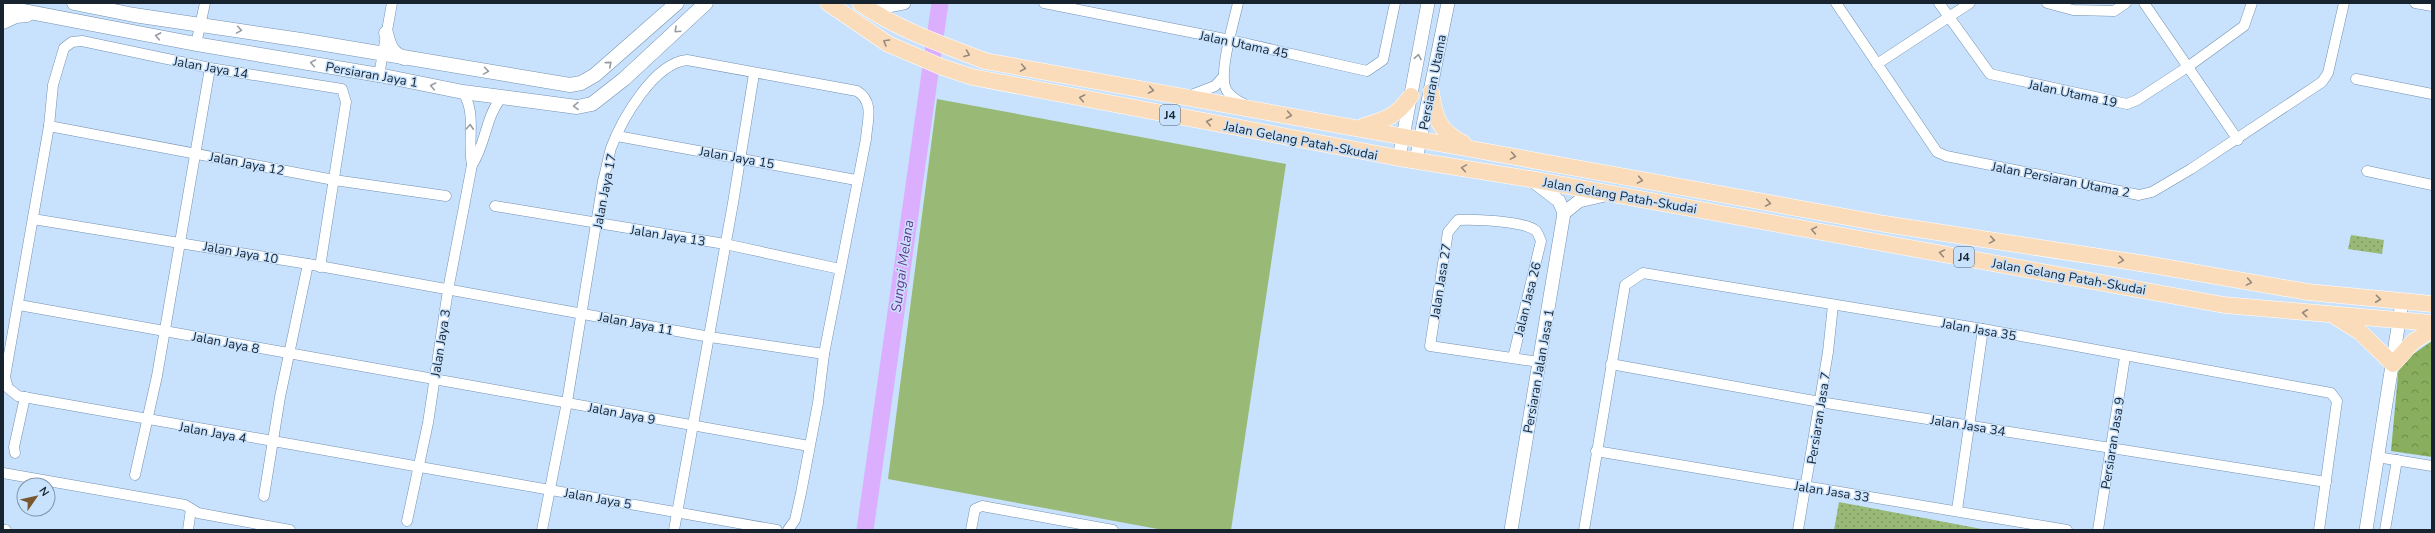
<svg xmlns="http://www.w3.org/2000/svg" width="2435" height="533" viewBox="0 0 2435 533" font-family="'Nunito Sans',sans-serif">
<style>
.grass{fill:url(#grass-dots)}
.forest{fill:url(#forest-crowns)}
.garden{fill:#99b976}
.lines{fill:none;stroke-linecap:round;stroke-linejoin:round}
.river{stroke:#dbaffe;stroke-width:17}
.minor-casing{stroke:#7391b1;stroke-width:11}
.tertiary-casing{stroke:#7391b1;stroke-width:14}
.secondary-casing{stroke:#7391b1;stroke-width:15}
.primary-casing{stroke:#fff;stroke-width:17}
.minor{stroke:#fff;stroke-width:10}
.tertiary{stroke:#fff;stroke-width:13}
.secondary{stroke:#fff;stroke-width:14}
.primary{stroke:#fbdcba;stroke-width:16}
.oneway{stroke:#979ca2}
.oneway2{stroke:#94897c}
.labels{text-anchor:middle;stroke-width:3;stroke-linejoin:round;paint-order:stroke}
.shield{fill:#c8e2fd;stroke:#4c5d6e;stroke-width:1}
.shield-label{font-size:12px;font-weight:bold;fill:#172430}
.street-label{font-size:13px;fill:#172430;stroke:#c8e2fd}
.water-label{font-size:14px;font-style:italic;fill:#6c3690;stroke:#c8e2fd}
</style>
<defs>
<pattern id="grass-dots" width="8" height="8" patternUnits="userSpaceOnUse"><rect width="8" height="8" fill="#99b976"/><path d="M2 2h.1M6 6h.1" fill="none" stroke="#7c9661" stroke-width="1.8" stroke-linecap="round"/></pattern>
<pattern id="forest-crowns" width="20" height="18" patternUnits="userSpaceOnUse"><rect width="20" height="18" fill="#89ae5d"/><path d="M2 6a3 3 0 1 1 6 0M12 15a3 3 0 1 1 6 0" fill="none" stroke="#6f8d4d"/></pattern>
</defs>
<rect width="100%" height="100%" fill="#c8e2fd"/>
<!-- grass -->
<g class="grass">
<polygon points="2351,235 2384,240 2382,254 2348,249"/>
<polygon points="1839,502 1987,530 1834,530"/>
</g>
<!-- forest -->
<polygon class="forest" points="2432,341 2432,457 2391,451 2399,364"/>
<!-- garden -->
<polygon class="garden" points="937,99 1286,164 1231,530 1163,530 888,479"/>
<g class="lines">
<!-- river -->
<polyline class="river" points="865,530 940,3"/>
<!-- minor casing -->
<g class="minor-casing">
<g id="minor">
<polyline points="1044,3 1230,40 1367,71 1383,60 1395,3"/>
<path d="M1238 3C1234 22 1217 76 1227 91 1231 97 1238 101 1244 104"/>
<polyline points="1836,3 1937,152 1946,156 2139,195 2152,192 2191,169 2322,82 2328,73 2344,3"/>
<polyline points="1939,3 1990,74 2127,104 2137,100 2189,66 2244,26 2252,3"/>
<polyline points="2047,3 2073,10 2114,11 2126,3"/>
<polyline points="2144,3 2238,140"/>
<polyline points="2415,3 2432,6"/>
<polyline points="196,44 205,3"/>
<polyline points="1877,64 1970,3"/>
<polyline points="379,75 392,3"/>
<polyline points="2356,79 2432,94"/>
<polyline points="1189,96 1215,86 1223,77"/>
<polyline points="49,126 334,180 446,196"/>
<polyline points="617,136 856,180"/>
<path d="M472 165C486 144 485 118 501 98"/>
<polyline points="2367,171 2432,185"/>
<polyline points="495,206 725,244 840,269"/>
<polyline points="33,219 308,264 710,337 824,354"/>
<polyline points="320,267 346,102 342,89 210,68 82,41 72,42 64,48 53,85 49,126 5,377 8,388 18,396 777,530"/>
<polyline points="19,305 809,446"/>
<path d="M1513 358 1541 241C1539 237 1538 232 1535 230 1522 221 1474 219 1458 220L1448 232 1430 346 1539 362"/>
<polyline points="1611,364 1820,402 2326,482"/>
<polyline points="1596,451 2067,530"/>
<polyline points="15,453 14,447 25,397"/>
<polyline points="2377,457 2432,466"/>
<polyline points="3,473 185,505 198,513 290,530"/>
<polyline points="135,475 157,376 210,68"/>
<polyline points="264,496 280,397 308,264"/>
<polyline points="1957,510 1983,329"/>
<path d="M407 521 428 423 448 290 472 165C467 138 477 115 463 92"/>
<polyline points="3,530 6,530"/>
<polyline points="188,530 191,509"/>
<path d="M542 530 567 402 603 181C606 170 608 159 611 148 622 119 654 63 687 60L857 91C875 102 867 122 866 139L824 354 818 403 801 493 795 520 788 530"/>
<polyline points="674,530 733,203 754,74"/>
<polyline points="971,530 975,509 982,506 1113,530"/>
<polyline points="1584,530 1625,285 1643,273 1983,329 2331,393 2337,401 2319,530"/>
<polyline points="1798,530 1828,352 1833,305"/>
<polyline points="2098,530 2125,357"/>
<polyline points="2385,530 2397,460"/>
</g>
</g>
<!-- tertiary casing -->
<g class="tertiary-casing">
<g id="tertiary">
<polyline points="872,3 884,7 904,3"/>
<polyline points="1399,158 1428,3"/>
<polyline points="1416,160 1448,3"/>
<polyline points="1533,181 1559,201 1564,213"/>
<polyline points="1564,213 1579,201 1605,195"/>
<polyline points="1511,530 1564,213"/>
<polyline points="2366,530 2402,302"/>
</g>
</g>
<!-- secondary casing -->
<g class="secondary-casing">
<g id="secondary">
<polyline points="74,3 134,15 301,40 570,85 581,83 595,75 677,3"/>
<polyline points="3,7 196,44 379,75 463,92 577,107 592,104 624,79 706,3"/>
<polyline points="3,22 16,16 27,15"/>
<path d="M386 33C389 45 391 53 404 58"/>
</g>
</g>
<!-- primary casing -->
<g class="primary-casing">
<g id="primary">
<polyline points="828,3 888,44 942,67 972,77 1399,158 1530,179 2224,305 2432,323"/>
<path d="M860 3C898 30 942 44 985 61L1885 224 2146 264 2308 292 2432 304"/>
<path d="M1431 92C1435 117 1438 131 1463 143"/>
<path d="M1364 126C1388 119 1396 116 1411 96"/>
<polyline points="2336,317 2360,332 2393,364 2414,341 2432,330"/>
</g>
</g>
<!-- minor -->
<use href="#minor" class="minor"/>
<!-- tertiary -->
<use href="#tertiary" class="tertiary"/>
<!-- secondary -->
<use href="#secondary" class="secondary"/>
<!-- primary -->
<use href="#primary" class="primary"/>
</g>
<!-- one-way arrows -->
<defs><path id="oneway-chevron" d="M-2-3.5L2.5 0L-2 3.5" fill="none" stroke-width="1.6" stroke-linecap="round" stroke-linejoin="round"/></defs>
<g class="oneway">
<use href="#oneway-chevron" transform="translate(239 30) rotate(9)"/>
<use href="#oneway-chevron" transform="translate(677 30) rotate(137)"/>
<use href="#oneway-chevron" transform="translate(158 36) rotate(-169)"/>
<use href="#oneway-chevron" transform="translate(1418 57) rotate(-79)"/>
<use href="#oneway-chevron" transform="translate(313 63) rotate(-170)"/>
<use href="#oneway-chevron" transform="translate(609 64) rotate(-40)"/>
<use href="#oneway-chevron" transform="translate(486 71) rotate(9)"/>
<use href="#oneway-chevron" transform="translate(433 86) rotate(-168)"/>
<use href="#oneway-chevron" transform="translate(576 106) rotate(179)"/>
<use href="#oneway-chevron" transform="translate(470 127) rotate(-87)"/>
</g>
<g class="oneway2">
<use href="#oneway-chevron" transform="translate(886 42) rotate(-149)"/>
<use href="#oneway-chevron" transform="translate(967 54) rotate(21)"/>
<use href="#oneway-chevron" transform="translate(1023 68) rotate(10)"/>
<use href="#oneway-chevron" transform="translate(1151 90) rotate(10)"/>
<use href="#oneway-chevron" transform="translate(1082 98) rotate(-169)"/>
<use href="#oneway-chevron" transform="translate(1289 115) rotate(10)"/>
<use href="#oneway-chevron" transform="translate(1209 122) rotate(-169)"/>
<use href="#oneway-chevron" transform="translate(1513 156) rotate(10)"/>
<use href="#oneway-chevron" transform="translate(1464 168) rotate(-171)"/>
<use href="#oneway-chevron" transform="translate(1640 180) rotate(10)"/>
<use href="#oneway-chevron" transform="translate(1768 203) rotate(10)"/>
<use href="#oneway-chevron" transform="translate(1814 230) rotate(-170)"/>
<use href="#oneway-chevron" transform="translate(1992 240) rotate(9)"/>
<use href="#oneway-chevron" transform="translate(1942 253) rotate(-170)"/>
<use href="#oneway-chevron" transform="translate(2121 260) rotate(9)"/>
<use href="#oneway-chevron" transform="translate(2249 282) rotate(10)"/>
<use href="#oneway-chevron" transform="translate(2378 299) rotate(6)"/>
<use href="#oneway-chevron" transform="translate(2305 313) rotate(-174)"/>
</g>
<g class="labels">
<!-- shield labels -->
<g class="shield">
<rect x="1160" y="105" width="20" height="20" rx="3"/>
<rect x="1954" y="247" width="20" height="20" rx="3"/>
</g>
<g class="shield-label">
<text x="1170" y="119">J4</text>
<text x="1964" y="261">J4</text>
</g>
<!-- street labels -->
<g class="street-label">
<text transform="translate(1244 44) rotate(12)" y="5">Jalan Utama 45</text>
<text transform="translate(211 67) rotate(10)" y="5">Jalan Jaya 14</text>
<text transform="translate(372 74) rotate(10)" y="5">Persiaran Jaya 1</text>
<text transform="translate(1432 82) rotate(-79)" y="5">Persiaran Utama</text>
<text transform="translate(2073 93) rotate(12)" y="5">Jalan Utama 19</text>
<text transform="translate(1301 140) rotate(11)" y="5">Jalan Gelang Patah-Skudai</text>
<text transform="translate(737 157) rotate(10)" y="5">Jalan Jaya 15</text>
<text transform="translate(247 163) rotate(11)" y="5">Jalan Jaya 12</text>
<text transform="translate(2061 179) rotate(11)" y="5">Jalan Persiaran Utama 2</text>
<text transform="translate(604 191) rotate(-79)" y="5">Jalan Jaya 17</text>
<text transform="translate(1620 195) rotate(10)" y="5">Jalan Gelang Patah-Skudai</text>
<text transform="translate(668 235) rotate(9)" y="5">Jalan Jaya 13</text>
<text transform="translate(241 252) rotate(10)" y="5">Jalan Jaya 10</text>
<text transform="translate(2069 276) rotate(10)" y="5">Jalan Gelang Patah-Skudai</text>
<text transform="translate(1440 281) rotate(-81)" y="5">Jalan Jasa 27</text>
<text transform="translate(1527 299) rotate(-76)" y="5">Jalan Jasa 26</text>
<text transform="translate(636 323) rotate(11)" y="5">Jalan Jaya 11</text>
<text transform="translate(1979 329) rotate(10)" y="5">Jalan Jasa 35</text>
<text transform="translate(226 342) rotate(11)" y="5">Jalan Jaya 8</text>
<text transform="translate(440 343) rotate(-81)" y="5">Jalan Jaya 3</text>
<text transform="translate(1538 371) rotate(-80)" y="5">Persiaran Jalan Jasa 1</text>
<text transform="translate(622 413) rotate(11)" y="5">Jalan Jaya 9</text>
<text transform="translate(1818 418) rotate(-81)" y="5">Persiaran Jasa 7</text>
<text transform="translate(1968 425) rotate(9)" y="5">Jalan Jasa 34</text>
<text transform="translate(213 432) rotate(10)" y="5">Jalan Jaya 4</text>
<text transform="translate(2112 443) rotate(-81)" y="5">Persiaran Jasa 9</text>
<text transform="translate(1832 491) rotate(9)" y="5">Jalan Jasa 33</text>
<text transform="translate(598 498) rotate(10)" y="5">Jalan Jaya 5</text>
</g>
<!-- water labels -->
<g class="water-label">
<text transform="translate(902 266) rotate(-82)" y="5">Sungai Melana</text>
</g>
</g>
<!-- border -->
<rect width="2435" height="533" fill="none" stroke="#172430" stroke-width="8"/>
<!-- north arrow -->
<g transform="translate(36 497) rotate(56)"><circle r="19" fill="#c8e2fd" stroke="#8196ab"/>
<path d="M0-3L7 15L0 10L-7 15Z" fill="#78562e"/>
<text y="-6" font-size="11" font-weight="bold" text-anchor="middle" fill="#172430">N</text>
</g>
</svg>
